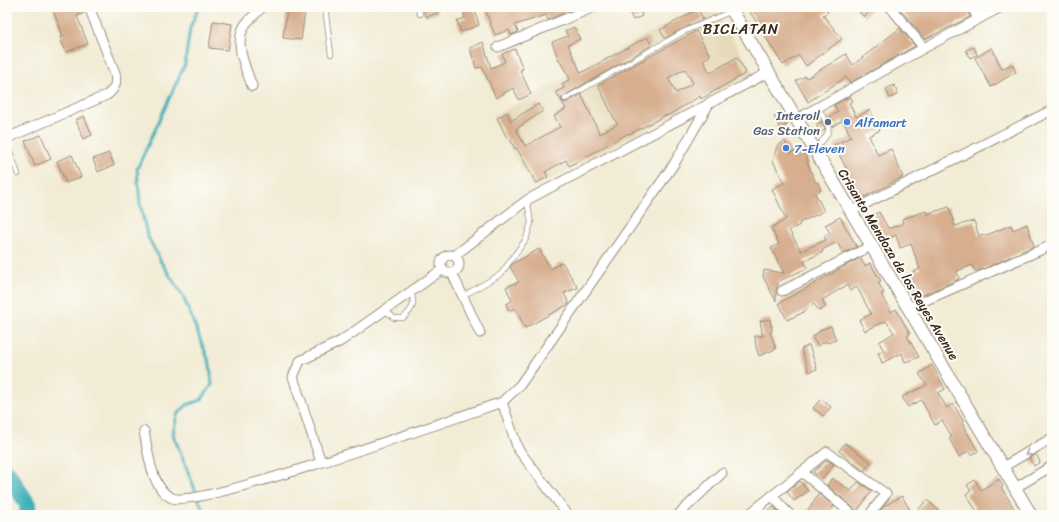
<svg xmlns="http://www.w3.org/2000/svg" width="1059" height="522" viewBox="0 0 1059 522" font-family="Sriracha,sans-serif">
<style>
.built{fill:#e6daba}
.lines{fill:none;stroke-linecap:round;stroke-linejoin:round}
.stream{stroke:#40b0b9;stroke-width:3}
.river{stroke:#40b0b9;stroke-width:17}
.building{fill:#d7ae8e;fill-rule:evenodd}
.service-casing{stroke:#968b7a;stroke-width:6}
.minor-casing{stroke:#968b7a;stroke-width:11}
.secondary-casing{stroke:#968b7a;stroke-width:14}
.service{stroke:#fff;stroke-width:4.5}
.minor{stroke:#fff;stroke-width:9}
.secondary{stroke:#fff;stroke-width:12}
.oneway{stroke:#a79f9a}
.service-dot{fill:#5c6f8a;stroke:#fdfcf7;stroke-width:1.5}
.shop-dot{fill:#3f7fe0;stroke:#fdfcf7;stroke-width:1.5}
.labels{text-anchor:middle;stroke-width:4;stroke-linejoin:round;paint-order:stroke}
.service-label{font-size:13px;fill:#4e5e75;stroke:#fdfcf7;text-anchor:end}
.shop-label{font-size:13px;fill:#366cbe;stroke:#fdfcf7;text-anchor:start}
.street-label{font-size:13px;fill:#3b2a1e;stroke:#fdfcf7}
.quarter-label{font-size:15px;letter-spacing:1px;fill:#3b2a1e;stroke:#fdfcf7}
</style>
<rect width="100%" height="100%" fill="#fdfcf7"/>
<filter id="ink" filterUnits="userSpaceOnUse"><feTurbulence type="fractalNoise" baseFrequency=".025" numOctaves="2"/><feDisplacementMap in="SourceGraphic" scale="8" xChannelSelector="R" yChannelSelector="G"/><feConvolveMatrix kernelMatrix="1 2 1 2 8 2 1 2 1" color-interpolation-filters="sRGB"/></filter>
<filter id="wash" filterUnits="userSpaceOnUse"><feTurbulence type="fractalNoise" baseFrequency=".012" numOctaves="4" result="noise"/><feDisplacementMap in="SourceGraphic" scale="16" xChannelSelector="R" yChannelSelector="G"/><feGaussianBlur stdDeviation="0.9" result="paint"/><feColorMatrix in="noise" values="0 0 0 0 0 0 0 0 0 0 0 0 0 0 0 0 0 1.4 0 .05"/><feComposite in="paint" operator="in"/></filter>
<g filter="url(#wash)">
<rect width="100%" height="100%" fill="#f2ecd5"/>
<!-- built -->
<polygon class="built" points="698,7 712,7 754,74 533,188 492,117"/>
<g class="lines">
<!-- stream -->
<polyline class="stream" points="199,7 190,28 185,64 137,169 140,203 147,235 161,262 183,296 210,364 212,385 201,400 187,405 177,415 173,434 205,515"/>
<!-- river -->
<polyline class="river" points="7,472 28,505 27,515"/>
</g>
<g id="blocks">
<!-- building -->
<g class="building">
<polygon points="60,7 81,7 84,13 77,16 88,44 66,52 60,37 63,36 53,10"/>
<polygon points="422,7 436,7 438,13 426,17"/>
<polygon points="462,7 474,7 479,25 461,32 457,21 465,18"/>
<polygon points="484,7 517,7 518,10 528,7 578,7 548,20 546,15 515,25 518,32 511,35 509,30 495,35"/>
<polygon points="627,7 655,7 641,13 642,16 633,20"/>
<polygon points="747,7 824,7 828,12 823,15 842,39 806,66 799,55 783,65"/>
<polygon points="855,7 874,7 864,17"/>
<polygon points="898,7 966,7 970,17 925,39"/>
<polygon points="287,9 305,11 301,40 283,38"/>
<polygon points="698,9 703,19 665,38 660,30"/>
<polygon points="213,21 232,24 228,50 209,48"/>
<path d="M574 27 580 39 568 45 581 73 647 37 652 45 562 97V101L565 103 581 94 600 134 617 124 598 85 696 31 710 56 703 60 710 73 737 57 746 73 701 99 700 96 667 116 666 115 630 134 629 133 569 166 566 160 545 172 548 177 536 183 517 148 515 149 510 139 508 140 497 118 507 112 511 121 538 104 543 111 516 129 525 146 560 127 554 116 566 109 556 92 564 88 562 84 570 79 558 58 552 42 568 36 565 31ZM685 69 693 83 676 93 668 78Z"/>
<polygon points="900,28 915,46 850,83 846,77 808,102 796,81 805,76 807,78 846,54 853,65"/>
<polygon points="483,42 491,68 505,62 502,54 515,49 523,69 520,70 531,94 519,100 513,88 496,98 482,67 476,68 470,48"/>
<polygon points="974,47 977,55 970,58 966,50"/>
<polygon points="992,48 1002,69 1012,64 1016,72 991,87 975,58"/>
<polygon points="894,85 898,94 890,98 886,89"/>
<polygon points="850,96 853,101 849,103 856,117 870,110 880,130 869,136 878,155 891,149 903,177 862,198 834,145 851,137 843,120 832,127 828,118 838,112 834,105"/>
<polygon points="781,114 787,125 780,129 774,117"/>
<polygon points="84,116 92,135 83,139 76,120"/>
<polygon points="822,121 825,129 821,133 816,125"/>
<polygon points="41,135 51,159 35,166 25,141"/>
<polygon points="785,141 791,153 801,147 809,162 807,162 816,183 818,182 821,190 815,193 824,211 799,223 800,225 789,230 801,251 826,240 824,236 830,233 825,225 840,217 857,247 843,253 837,242 822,250 823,252 804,261 807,268 779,281 776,290 776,301 763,277 764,270 784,273 771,248 779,244 771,228 786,219 772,189 784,183 773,161 777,146"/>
<polygon points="109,153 114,165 98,172 93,159"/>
<polygon points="72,155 81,177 66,183 57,161"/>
<polygon points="949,207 955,226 974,221 979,236 983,234 984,236 1011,225 1013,230 1027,224 1034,246 983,269 975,271 972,265 957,271 959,279 918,297 906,275 920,269 911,244 900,248 896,235 881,243 867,218 879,212 888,228 890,228 903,224 902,219 926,211 927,214"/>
<polygon points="539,249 551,269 562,262 578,288 564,293 569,304 525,328 515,308 509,311 506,304 512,301 506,287 519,282 510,267 512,264"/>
<polygon points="860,258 865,266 870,263 881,281 878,282 884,293 881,294 891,312 896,309 910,334 907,336 919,357 905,362 902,353 882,363 878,353 884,351 879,342 894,333 886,321 865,331 859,320 871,314 857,287 850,291 847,285 822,300 826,307 819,311 814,304 802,313 787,320 779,303"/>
<polygon points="770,319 772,331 770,332 776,349 759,356 756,347 755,336 763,336 760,321"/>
<polygon points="831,326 836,340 827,343 826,341 818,346 812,337 822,329"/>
<polygon points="809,345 817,369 809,372 801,349"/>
<polygon points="932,365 945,389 938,393 947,408 953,404 964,422 962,423 965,429 978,451 972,455 969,451 959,457 949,438 952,437 942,420 935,425 921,400 908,407 902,397 927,385 919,374"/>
<polygon points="821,399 831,407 823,416 813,408"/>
<polygon points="845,443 871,462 864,471 839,451"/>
<polygon points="1036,454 1040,462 1034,466 1029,458"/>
<polygon points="827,460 834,464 822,479 813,472"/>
<polygon points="832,478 851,491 858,482 872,491 857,511 827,485"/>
<polygon points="999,479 1003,486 1001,487 1018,515 979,515 966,494 971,491 967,485 975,480 981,490"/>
<polygon points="800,481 808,491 794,501 787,492"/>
<polygon points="819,494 834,506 827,515 805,515"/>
<polygon points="902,496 913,515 927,500 944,515 935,515 928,511 924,515 877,515 884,506"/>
<polygon points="774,507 781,515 761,515"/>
</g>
</g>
</g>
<g filter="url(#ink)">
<use href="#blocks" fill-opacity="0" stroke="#968b7a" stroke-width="1"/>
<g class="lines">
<!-- service casing -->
<g class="service-casing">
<g id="service">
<polyline points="325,7 331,54"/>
<polyline points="417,7 420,14"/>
<polyline points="565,99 685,31 732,11"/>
<polyline points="7,144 18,174"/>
<path d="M815 149C834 129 831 131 818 107"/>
<polyline points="463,296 501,274 526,239 531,223 527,200"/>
<path d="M385 310 394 318H403C412 310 416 304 411 293"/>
</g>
</g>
<!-- minor casing -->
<g class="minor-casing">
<g id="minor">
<polyline points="890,7 924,48"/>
<polyline points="972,7 978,19"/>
<polyline points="498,47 594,7"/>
<path d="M252 86C246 68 233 44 245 25 249 19 257 13 262 7"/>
<polyline points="797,119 924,48 1001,7"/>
<path d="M7 138 107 95C115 89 117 83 115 73L89 7"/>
<polyline points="851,211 1052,110"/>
<circle cx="450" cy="264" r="9"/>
<polyline points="454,256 527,200 769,72"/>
<polyline points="452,273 480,333"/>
<polyline points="782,291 871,246"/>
<polyline points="908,308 1052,245"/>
<polyline points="502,402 518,449 568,515"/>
<path d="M144 431C148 451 151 489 172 498 198 509 458 417 502 402L520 385 674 164 710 102"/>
<polyline points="321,462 293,377 300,361 341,341 443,269"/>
<polyline points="1003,467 1052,438"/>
<polyline points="802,472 853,515"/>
<polyline points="1015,488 1052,466"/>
<polyline points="772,496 790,515"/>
<polyline points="678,515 722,473"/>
<polyline points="748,515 827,452 886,494 869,515"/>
</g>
</g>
<!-- secondary casing -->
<g class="secondary-casing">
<polyline id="secondary" points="730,7 1031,515"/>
</g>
<!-- service -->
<use href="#service" class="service"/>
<!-- minor -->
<use href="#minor" class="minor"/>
<!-- secondary -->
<use href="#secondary" class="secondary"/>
</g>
<!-- one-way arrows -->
<defs><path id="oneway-chevron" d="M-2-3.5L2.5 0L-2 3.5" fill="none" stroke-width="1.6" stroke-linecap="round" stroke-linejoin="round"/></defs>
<use class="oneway" href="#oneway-chevron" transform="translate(1028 453) rotate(149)"/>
</g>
<!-- markers -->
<circle class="service-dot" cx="828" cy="122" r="4"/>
<g class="shop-dot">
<circle cx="847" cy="122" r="4"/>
<circle cx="786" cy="148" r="4"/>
</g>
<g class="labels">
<!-- service labels -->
<g class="service-label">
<text x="820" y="120">Interoil<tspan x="820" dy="15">Gas Station</tspan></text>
</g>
<!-- shop labels -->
<g class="shop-label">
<text x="855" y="127">Alfamart</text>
<text x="794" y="153">7-Eleven</text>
</g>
<!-- street labels -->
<g class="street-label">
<text transform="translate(899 264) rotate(59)" y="5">Crisanto Mendoza de los Reyes Avenue</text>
</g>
<!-- quarter labels -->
<g class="quarter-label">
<text x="741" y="34">BICLATAN</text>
</g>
</g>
<!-- margin -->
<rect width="1059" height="522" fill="none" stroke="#fdfcf7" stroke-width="24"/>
</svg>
